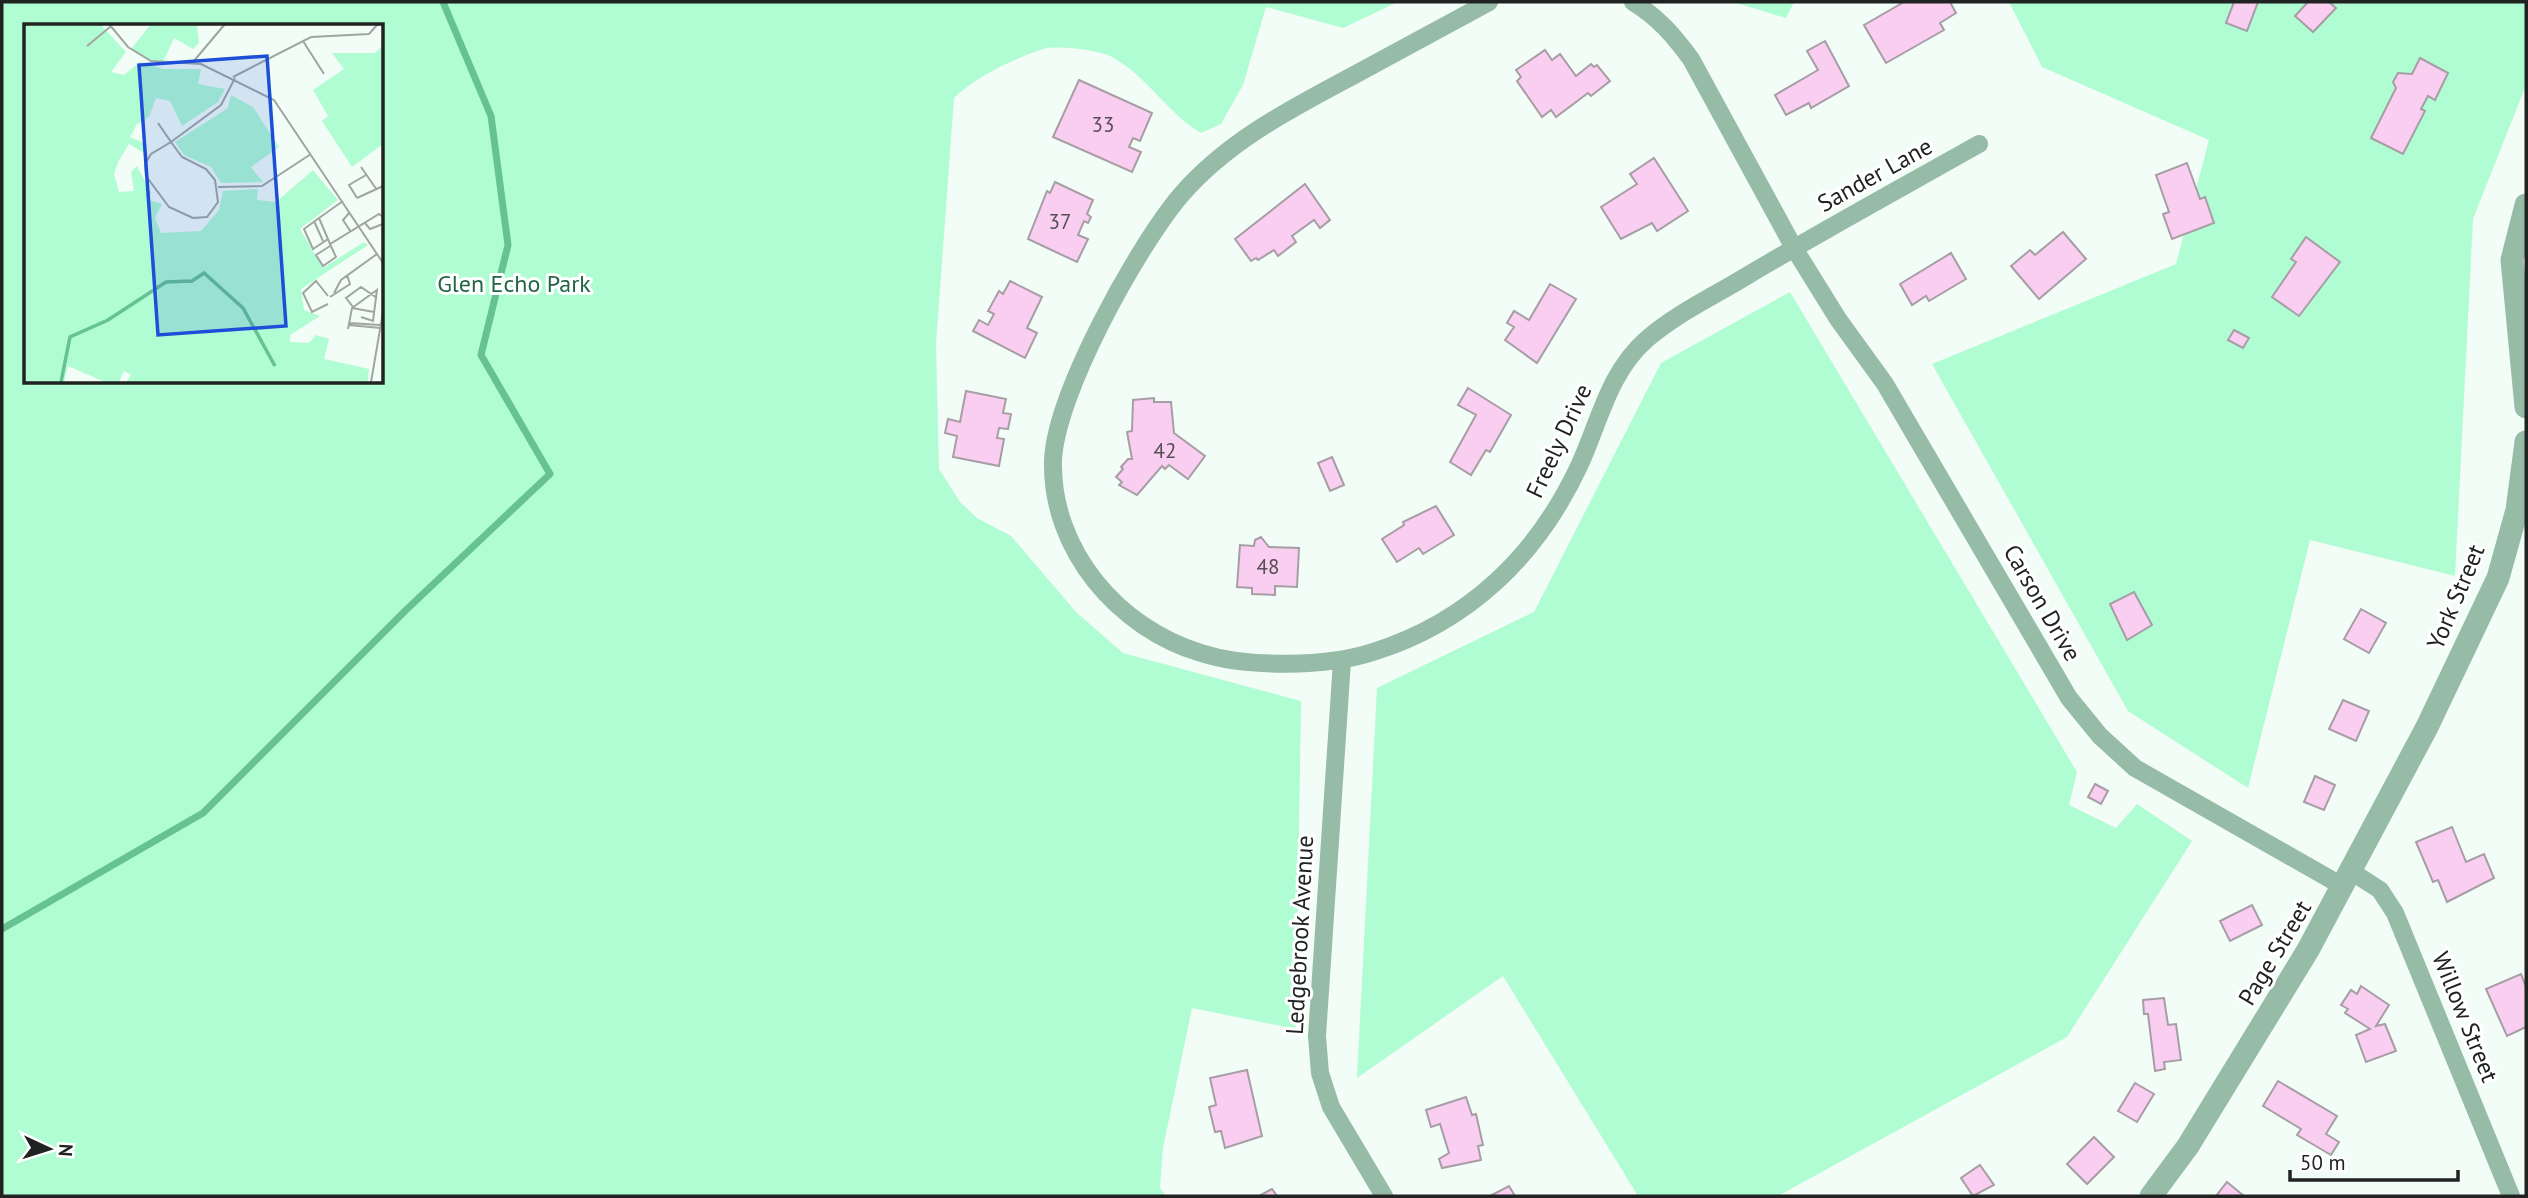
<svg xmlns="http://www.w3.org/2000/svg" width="2528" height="1198" viewBox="0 0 2528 1198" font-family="'PT Sans',sans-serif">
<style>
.green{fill:#b0fcd3;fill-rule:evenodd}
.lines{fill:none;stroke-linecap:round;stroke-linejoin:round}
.stream{stroke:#66c193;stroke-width:7}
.building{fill:#facef0;stroke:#a69ea4;stroke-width:2}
.minor{stroke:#96bba6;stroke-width:18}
.tertiary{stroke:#96bba6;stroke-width:23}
.labels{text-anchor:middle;stroke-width:6;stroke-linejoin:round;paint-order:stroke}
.number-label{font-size:21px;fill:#564e55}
.street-label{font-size:24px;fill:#202321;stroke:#fff}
.park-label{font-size:24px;fill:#226546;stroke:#fff}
.inset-river{fill:none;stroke:#66c193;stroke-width:3.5}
.inset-road{fill:none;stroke:#9fa6a1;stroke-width:2}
.view{fill:#1d4ed8;fill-opacity:0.15;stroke:#1d4ed8;stroke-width:3.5}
.inset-edge{fill:none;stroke:#202321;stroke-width:3.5}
</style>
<rect width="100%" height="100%" fill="#f3fdf7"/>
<!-- green -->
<g class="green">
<path d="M2 2H1398L1343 28 1266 7 1243 85 1221 124 1201 133C1167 113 1147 76 1112 57 1101 50 1055 45 1043 49 1013 59 977 76 954 98L936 344 939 469 960 502 977 518 1011 536 1076 612 1123 653 1301 701 1296 1029 1192 1008 1163 1148 1160 1188 1166 1196H2ZM26 26H382V382H26Z"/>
<polygon points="1733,2 1794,2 1786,18"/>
<polygon points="2009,2 2526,2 2526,85 2473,219 2455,576 2310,540 2248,788 2128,711 1932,364 2176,264 2209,140 2042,67"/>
<polygon points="1790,292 2077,772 2069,805 2116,828 2137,804 2192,841 2067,1037 1778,1196 1638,1196 1503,976 1357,1078 1377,688 1534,612 1661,363"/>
</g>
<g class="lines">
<!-- stream -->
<polyline class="stream" points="2,929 203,813 406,610 550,474 481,355 508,245 491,116 443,2"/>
</g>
<!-- building -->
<g class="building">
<polygon points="1904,2 1950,2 1956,13 1940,23 1944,30 1886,63 1864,25"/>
<polygon points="2234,2 2258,2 2247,31 2226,23"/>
<polygon points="2308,2 2329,2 2336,8 2313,32 2295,16"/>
<polygon points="1825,41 1849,86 1811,108 1809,103 1786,115 1775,95 1818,70 1807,51"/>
<polygon points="1545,50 1552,60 1560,54 1576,76 1591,64 1594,67 1597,65 1610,81 1591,96 1588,93 1556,117 1551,110 1542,117 1517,81 1521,77 1516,70"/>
<polygon points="2420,58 2448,73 2435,100 2428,96 2421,109 2425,111 2403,154 2371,138 2396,88 2393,82 2398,73 2412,74"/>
<polygon points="1079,80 1152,113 1140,141 1133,138 1129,147 1141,152 1132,172 1053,137"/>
<polygon points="1654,158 1688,211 1657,231 1652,223 1621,239 1601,207 1637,184 1630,174"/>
<polygon points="2187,163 2200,199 2205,197 2214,223 2172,239 2163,214 2169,212 2156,175"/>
<polygon points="1055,182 1093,200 1087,214 1091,217 1088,223 1084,221 1078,235 1088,239 1077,262 1028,239 1047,191 1050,193"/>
<polygon points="1305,184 1330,220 1320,228 1314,220 1292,236 1296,242 1278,256 1274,250 1258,260 1256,258 1251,261 1235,239"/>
<polygon points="2063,232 2086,259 2039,299 2011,266 2030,250 2035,255"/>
<polygon points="2306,237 2340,262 2299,316 2272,297 2296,262 2291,259"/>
<polygon points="1951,253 1966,279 1929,301 1926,296 1912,305 1900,284"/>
<polygon points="1010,281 1042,297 1027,328 1037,333 1025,358 973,331 979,320 988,325 994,314 988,311 999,291 1003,294"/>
<polygon points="1550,284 1576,299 1537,363 1505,340 1514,327 1507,323 1514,311 1529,320"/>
<polygon points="2234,330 2249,338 2243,348 2228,340"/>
<polygon points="1468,388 1511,415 1490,452 1486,450 1471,475 1450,462 1476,415 1458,405"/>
<polygon points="966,391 1006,399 1003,413 1011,414 1008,429 999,428 997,438 1004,439 999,466 953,457 957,436 945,433 948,419 960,422"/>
<polygon points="1154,398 1154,402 1171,402 1174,433 1205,456 1188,479 1169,465 1165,469 1162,466 1137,495 1119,485 1122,482 1116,477 1123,469 1121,467 1128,459 1132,459 1127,432 1132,431 1133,400"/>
<polygon points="1332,457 1344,485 1330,491 1318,463"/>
<polygon points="1436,506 1454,535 1423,554 1419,548 1397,562 1382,539 1404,525 1403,522"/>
<polygon points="1261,537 1269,547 1299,548 1297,587 1275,586 1275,595 1252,594 1252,588 1237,587 1240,545 1254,546 1255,540"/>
<polygon points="2134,592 2152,625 2127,640 2110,604"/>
<polygon points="2361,609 2386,623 2369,653 2344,639"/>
<polygon points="2343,700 2369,711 2356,741 2329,729"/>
<polygon points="2315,776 2335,785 2324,810 2304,802"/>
<polygon points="2095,784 2108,791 2101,804 2088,797"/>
<polygon points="2452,827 2466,862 2484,854 2494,878 2447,902 2438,880 2433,882 2416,842"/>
<polygon points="2252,905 2262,925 2230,941 2220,921"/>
<polygon points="2521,974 2526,987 2526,1027 2507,1036 2486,989"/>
<polygon points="2361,986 2389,1005 2376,1026 2385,1024 2396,1051 2366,1062 2356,1035 2370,1029 2345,1013 2348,1009 2341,1005 2351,990 2357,994"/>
<polygon points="2164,998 2168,1025 2176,1024 2181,1060 2164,1062 2165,1069 2155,1071 2148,1014 2144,1014 2143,1000"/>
<polygon points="1247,1070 1262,1136 1225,1148 1221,1131 1215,1132 1209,1107 1216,1105 1210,1078"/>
<polygon points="2278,1081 2337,1116 2326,1134 2339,1142 2331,1155 2297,1135 2301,1129 2263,1106"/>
<polygon points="2135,1083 2154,1094 2137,1122 2118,1111"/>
<polygon points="1466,1097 1472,1115 1476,1114 1483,1145 1478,1146 1481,1160 1442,1168 1439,1159 1449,1153 1440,1124 1431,1127 1426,1110"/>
<polygon points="2094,1137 2114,1157 2087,1184 2067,1164"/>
<polygon points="1980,1165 1994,1185 1973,1196 1961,1178"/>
<polygon points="2227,1182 2244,1196 2216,1196"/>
<polygon points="1509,1186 1515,1196 1490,1196"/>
<polygon points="1272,1189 1277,1196 1259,1196"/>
</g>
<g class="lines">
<!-- minor -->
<g class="minor">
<path d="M1489 2C1441 28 1393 54 1345 80 1285 112 1226 143 1181 195 1137 247 1055 395 1053 461 1051 550 1118 628 1201 653 1248 668 1327 667 1373 652 1469 622 1538 555 1580 464 1600 420 1609 372 1647 339 1676 314 1712 297 1745 277 1822 231 1901 188 1979 144"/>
<path d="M1633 2C1658 17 1674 36 1691 59L1794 248 1838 319 1885 384 2069 698 2100 736 2135 768 2344 887"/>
<polyline points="1342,661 1317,1036 1320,1073 1331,1107 1384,1196"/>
<polyline points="2352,872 2380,890 2395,913 2511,1196"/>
</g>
<!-- tertiary -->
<g class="tertiary">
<polyline points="2526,205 2512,260 2526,407"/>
<polyline points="2151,1196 2188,1146 2308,950 2427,727 2498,578 2517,510 2526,442"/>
</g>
</g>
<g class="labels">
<!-- number labels -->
<g class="number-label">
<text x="1103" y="132">33</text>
<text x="1060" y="229">37</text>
<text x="1165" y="458">42</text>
<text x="1268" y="574">48</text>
</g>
<!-- street labels -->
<g class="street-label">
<text transform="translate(1875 175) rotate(-29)" y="8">Sander Lane</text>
<text transform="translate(1559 441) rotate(-65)" y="8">Freely Drive</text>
<text transform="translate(2456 597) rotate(-67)" y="8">York Street</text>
<text transform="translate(2042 603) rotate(60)" y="8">Carson Drive</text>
<text transform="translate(1300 935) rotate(-87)" y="8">Ledgebrook Avenue</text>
<text transform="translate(2275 953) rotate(-59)" y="8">Page Street</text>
<text transform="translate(2465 1017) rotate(68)" y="8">Willow Street</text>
</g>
<!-- park labels -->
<g class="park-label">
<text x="514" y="292">Glen Echo Park</text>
</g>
</g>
<!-- overview -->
<g transform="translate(24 24)">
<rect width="359" height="359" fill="#f3fdf7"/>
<path d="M0 0H76L102 28 87 48 100 51 116 38 139 45H177L174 60 201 65 194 78 158 102 146 77 132 74 125 93 113 100 106 113 122 120 120 129 105 120 94 138 90 150 95 168 110 167 107 148 113 142 127 168 125 176 138 180 131 194 137 209 177 207 195 186 199 167 234 165 233 176 252 178 289 146 314 176 276 205 299 244 340 218 344 221 277 265 280 286 296 292 266 311V318L285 319 292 311 305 315 300 335 345 345 344 358H102L107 351 100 347 95 358H81L44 342 40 358H0ZM127 0H173L175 19 169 25 150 14 138 40 127 37 107 25ZM359 21V120L328 143 298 97 304 92 289 66 320 45 308 29H351ZM207 71 229 83 255 123 227 143 239 158 197 159 187 143 160 131 151 118 204 84Z" fill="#b0fcd3"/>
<path class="inset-river" d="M37 358 46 313 84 296 142 258 168 257 180 249 219 284 251 342"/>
<path class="inset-road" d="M85 0 104 23 127 37 177 40 250 76 359 239M279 17 300 50M63 22 86 3M169 38 201 0M209 53 287 13 345 10 354 0M134 99 147 118 158 133 182 145 191 156 194 178 183 193 169 194 145 183 122 152 121 140 127 130 147 118 197 81 211 54M337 143 353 166M194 163 238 162 287 130M333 174 325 161 342 151M333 174 359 162M319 177 295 194 306 220 355 190 359 193M326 188 319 196 327 208M295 194 280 205 289 225 304 215M290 197 299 217M341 199 346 205 359 200M306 220 312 233 299 242 292 231 306 222M310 269 317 256 353 230M306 273 326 260 323 251M304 280 288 288 279 269 292 257 304 272M329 283 322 274 337 263 353 274M328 284 350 288M326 299 356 301M325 301 356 304M324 305 328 284 353 266 349 297 337 293M347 358 359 288"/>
<path class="view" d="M243 32 262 302 134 311 115 41Z"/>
<rect width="359" height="359" class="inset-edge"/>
</g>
<!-- border -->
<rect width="2528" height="1198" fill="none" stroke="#202321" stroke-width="7"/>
<!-- north arrow -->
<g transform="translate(49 1149) rotate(94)" stroke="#ffffff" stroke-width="5" paint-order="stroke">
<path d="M0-5L12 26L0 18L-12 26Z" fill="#202321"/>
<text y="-10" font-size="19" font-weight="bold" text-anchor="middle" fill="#202321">N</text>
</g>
<!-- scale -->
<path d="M2290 1170v10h168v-10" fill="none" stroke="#202321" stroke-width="3.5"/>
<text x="2300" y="1170" font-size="21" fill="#202321" stroke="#ffffff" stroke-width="5" paint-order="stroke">50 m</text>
</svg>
